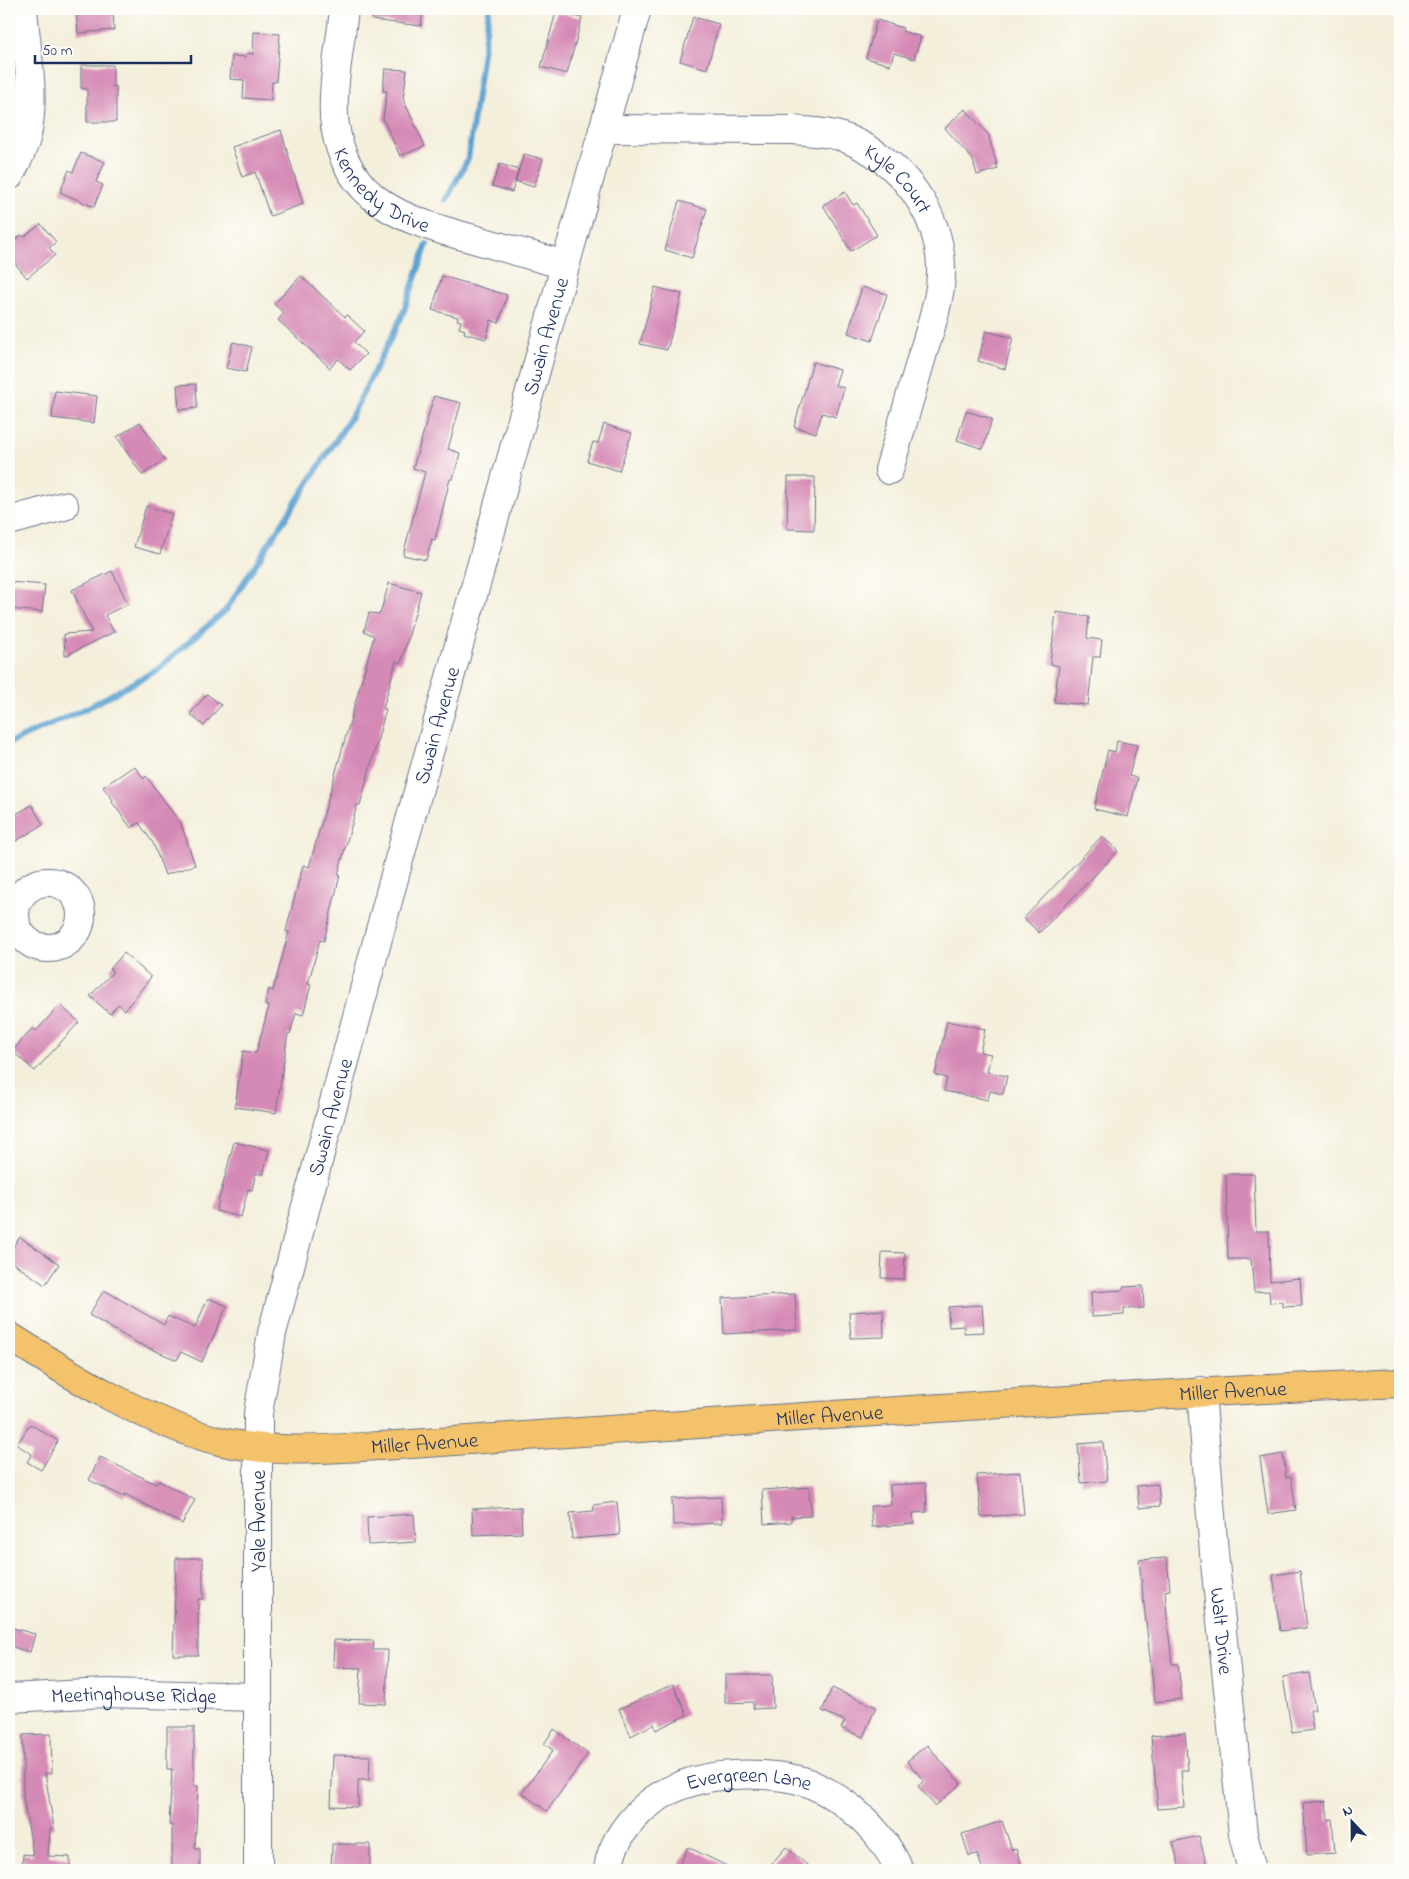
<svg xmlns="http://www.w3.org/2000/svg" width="1409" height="1879" viewBox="0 0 1409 1879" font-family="'Indie Flower',sans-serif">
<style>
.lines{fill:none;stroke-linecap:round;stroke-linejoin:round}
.stream{stroke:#5ca2d1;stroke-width:6}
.building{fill:#d589b5}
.minor-casing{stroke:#67728a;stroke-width:30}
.major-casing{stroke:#67728a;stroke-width:30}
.minor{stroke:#fff;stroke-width:28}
.major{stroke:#f3c26a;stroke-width:28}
.labels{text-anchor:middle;stroke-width:4;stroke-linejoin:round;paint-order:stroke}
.street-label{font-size:21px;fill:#1b2f5e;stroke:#fdfcf7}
</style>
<rect width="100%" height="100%" fill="#fdfcf7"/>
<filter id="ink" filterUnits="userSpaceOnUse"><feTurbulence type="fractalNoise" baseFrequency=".02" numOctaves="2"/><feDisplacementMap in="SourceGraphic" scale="10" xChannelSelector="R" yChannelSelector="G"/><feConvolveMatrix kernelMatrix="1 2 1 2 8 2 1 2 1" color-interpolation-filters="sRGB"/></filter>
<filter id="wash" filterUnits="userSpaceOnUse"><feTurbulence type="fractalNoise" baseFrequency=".0096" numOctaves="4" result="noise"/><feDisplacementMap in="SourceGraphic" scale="20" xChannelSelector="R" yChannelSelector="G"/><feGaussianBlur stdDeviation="1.12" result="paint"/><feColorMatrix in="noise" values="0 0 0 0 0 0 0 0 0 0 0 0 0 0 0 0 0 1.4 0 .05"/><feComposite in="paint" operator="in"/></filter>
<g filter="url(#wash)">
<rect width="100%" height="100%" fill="#f4efdb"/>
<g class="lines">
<!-- stream -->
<g class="stream">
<polyline points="446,200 468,159 489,9"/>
<polyline points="9,743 87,708 157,670 226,610 351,417 402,316 427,244"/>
</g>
</g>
<g id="blocks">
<!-- building -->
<g class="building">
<polygon points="76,9 113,9 114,30 78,33"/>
<polygon points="373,9 423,9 421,26 372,20"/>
<polygon points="556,12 582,18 567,74 541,67"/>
<polygon points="693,17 719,24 707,69 680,61"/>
<polygon points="877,20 903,28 902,31 921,37 914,59 894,53 890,65 866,58"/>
<polygon points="254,32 280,34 276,82 272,82 271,100 243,98 244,80 230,79 232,56 246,57 246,53 253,54"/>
<polygon points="81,65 113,65 113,87 116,86 116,122 87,122 87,89 81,88"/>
<polygon points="385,69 407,70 403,99 425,146 400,156 383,119 387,91 383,91"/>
<polygon points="965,109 988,134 998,169 977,175 973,160 945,128"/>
<polygon points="281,130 303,204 270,216 255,172 242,177 232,147"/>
<polygon points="81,153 105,162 96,182 103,185 94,207 60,192 69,170 73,172"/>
<polygon points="524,154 543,159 534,187 515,181"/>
<polygon points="500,164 519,170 512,192 492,186"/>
<polygon points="845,192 853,205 857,203 877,235 851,251 823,205"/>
<polygon points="679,201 707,209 692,258 665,250"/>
<polygon points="41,224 56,242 49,248 55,255 27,278 9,256 9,245 22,235 24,237"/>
<polygon points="301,276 345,317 347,315 364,331 354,342 366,354 350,370 338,359 330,368 278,320 284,313 274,304"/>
<polygon points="442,276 507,295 499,323 491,320 486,339 464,333 465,330 459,328 461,321 457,320 458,317 432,310"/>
<polygon points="655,287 682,294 667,350 640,344"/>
<polygon points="862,287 887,294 872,341 848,333"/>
<polygon points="986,331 1013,338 1005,369 978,361"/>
<polygon points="233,342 252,347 246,372 226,368"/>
<polygon points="813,362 840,370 835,385 844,388 836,417 822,413 816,433 794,427"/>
<polygon points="196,384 197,408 179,410 177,385"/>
<polygon points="55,391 97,396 94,423 52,418"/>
<polygon points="434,396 461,403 448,449 460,453 453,479 450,479 435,540 432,539 426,560 403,555 425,472 413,468"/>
<polygon points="966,411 992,419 983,449 957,440"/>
<polygon points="140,422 165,460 142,475 117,437"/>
<polygon points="604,424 632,433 619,471 587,461 593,442 598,443"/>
<polygon points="788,477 815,477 814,530 787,529"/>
<polygon points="146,506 172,514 160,554 134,547"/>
<polygon points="112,571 128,604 105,615 113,631 116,631 65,656 64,634 92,632 72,590"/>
<polygon points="9,582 45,585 42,612 9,609"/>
<polygon points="389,583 421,592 401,663 396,661 383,709 386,709 367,779 360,805 357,805 338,874 340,875 324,941 320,940 308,984 311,985 303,1015 296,1013 290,1034 288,1033 276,1113 235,1107 243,1051 256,1053 269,1006 265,1005 269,989 273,991 289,932 286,931 303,865 309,867 369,654 374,636 364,631 369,613 380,614"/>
<polygon points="1056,612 1089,617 1087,638 1102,640 1100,657 1093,657 1088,705 1054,702 1059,666 1050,664"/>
<polygon points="207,694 221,705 204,726 190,714"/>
<polygon points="1117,741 1137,745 1129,776 1137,778 1128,817 1094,809 1108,750 1115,752"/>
<polygon points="134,766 144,779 146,776 181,824 195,865 165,875 153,843 139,823 131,828 112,802 113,800 103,787"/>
<polygon points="32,805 43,825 9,845 9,818"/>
<polygon points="1102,836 1118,851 1039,933 1024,918"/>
<polygon points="124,953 151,977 125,1010 118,1004 110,1014 90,996 113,972 110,969"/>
<polygon points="60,1005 79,1022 35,1071 12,1051 33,1028 36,1031"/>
<polygon points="947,1021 985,1029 980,1052 991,1054 987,1072 1007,1076 1003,1094 990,1091 988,1100 944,1091 947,1078 935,1075"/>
<polygon points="234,1142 269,1150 263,1175 256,1173 252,1190 248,1189 241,1217 216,1211"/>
<polygon points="1226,1174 1254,1174 1256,1231 1269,1231 1270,1281 1300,1278 1302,1306 1283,1307 1283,1302 1270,1303 1269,1291 1254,1292 1251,1259 1228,1259"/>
<polygon points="20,1237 59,1264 45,1285 9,1260 9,1252"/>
<polygon points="882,1252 905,1253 904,1279 881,1278"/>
<polygon points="1143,1286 1144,1308 1124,1309 1124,1315 1092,1317 1091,1292 1123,1290 1123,1287"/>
<polygon points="104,1290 164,1325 168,1316 195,1328 208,1298 227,1306 202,1362 181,1352 177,1360 137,1343 89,1315"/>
<polygon points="795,1294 797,1330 724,1334 722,1298"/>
<polygon points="982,1305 984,1332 964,1333 964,1326 949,1327 948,1307"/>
<polygon points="883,1310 884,1337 851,1338 849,1312"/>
<polygon points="30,1424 58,1441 41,1470 27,1462 32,1454 17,1445"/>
<polygon points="1103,1442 1107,1481 1081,1483 1078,1444"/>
<polygon points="1283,1454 1286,1478 1291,1477 1296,1510 1268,1514 1260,1458"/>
<polygon points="100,1457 156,1484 158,1480 195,1500 182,1524 125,1494 124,1497 89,1480"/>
<polygon points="1020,1472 1024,1514 981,1517 977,1475"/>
<polygon points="926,1483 927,1512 913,1513 914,1524 872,1527 870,1506 891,1505 890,1485"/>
<polygon points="1158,1484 1160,1506 1139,1508 1137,1486"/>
<polygon points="809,1487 811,1516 791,1517 791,1522 764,1524 762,1490"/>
<polygon points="721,1497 722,1523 673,1525 672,1499"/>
<polygon points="617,1502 620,1535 572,1539 570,1513 594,1511 593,1505"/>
<polygon points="521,1507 522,1533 473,1535 472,1509"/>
<polygon points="414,1514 416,1542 368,1545 367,1517"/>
<polygon points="176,1558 203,1558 203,1599 198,1599 198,1655 173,1655"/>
<polygon points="1167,1558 1170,1590 1165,1591 1168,1628 1172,1664 1178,1664 1182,1699 1155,1702 1139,1560"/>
<polygon points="1300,1571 1307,1628 1280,1631 1273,1575"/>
<polygon points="9,1627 35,1634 30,1652 9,1646"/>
<polygon points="334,1640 374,1641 373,1650 388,1650 386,1704 359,1703 361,1668 333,1667"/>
<polygon points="1309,1673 1315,1710 1310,1710 1313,1730 1292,1733 1283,1677"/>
<polygon points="725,1675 772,1675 773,1708 753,1709 753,1702 725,1703"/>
<polygon points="673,1684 687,1715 656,1730 654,1724 631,1736 619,1709"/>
<polygon points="832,1688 876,1707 863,1737 841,1728 845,1721 822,1711"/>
<polygon points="167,1727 194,1727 194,1786 198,1786 195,1849 200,1849 200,1870 172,1870 172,1825 169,1825 172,1769 167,1769"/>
<polygon points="554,1729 588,1754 547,1811 522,1793 553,1750 544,1744"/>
<polygon points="1185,1733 1188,1770 1181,1770 1184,1807 1158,1809 1151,1736"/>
<polygon points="51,1734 52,1773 45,1773 54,1828 50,1829 48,1856 70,1857 70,1870 22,1870 23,1854 33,1855 23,1796 23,1735"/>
<polygon points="927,1745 961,1784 935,1806 918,1786 924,1781 907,1761"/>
<polygon points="333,1755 370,1756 369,1780 358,1780 358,1807 331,1806"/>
<polygon points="1326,1801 1328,1820 1332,1819 1335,1853 1307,1855 1303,1803"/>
<polygon points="1002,1821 1012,1850 1016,1849 1023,1870 983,1870 977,1854 969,1856 962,1834"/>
<polygon points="1199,1836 1208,1870 1180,1870 1173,1842"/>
<polygon points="332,1844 370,1844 370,1870 331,1870"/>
<polygon points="688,1847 735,1870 677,1870"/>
<polygon points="786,1847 813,1870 766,1870"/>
</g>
</g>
</g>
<g filter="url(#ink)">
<use href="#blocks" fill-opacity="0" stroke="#67728a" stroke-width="1"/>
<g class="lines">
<!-- minor casing -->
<g class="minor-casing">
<g id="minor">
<path id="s1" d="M344 9C341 42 330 93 335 126 347 202 404 220 470 238 501 247 533 256 565 265"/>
<path id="s2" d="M603 129 793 130C812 132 834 132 852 141 908 166 948 224 940 287 937 310 929 334 922 356 911 394 900 432 889 470"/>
<path d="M9 176C17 162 25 147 28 130 35 91 26 47 23 9"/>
<polyline points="9,521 64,506"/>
<circle cx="48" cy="915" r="33"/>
<path id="s3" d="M1201 1391 1214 1553 1243 1834 1252 1870"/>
<path id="s4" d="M9 1698 105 1693 258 1697"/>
<path id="s5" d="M258 1870V1413L272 1333 400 856 637 9"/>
<path id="s6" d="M608 1870C610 1851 620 1834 632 1820 665 1781 714 1772 763 1775 778 1776 797 1778 811 1784 849 1801 883 1832 899 1870"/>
</g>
</g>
<!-- major casing -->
<g class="major-casing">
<g id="major">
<path id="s7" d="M9 1336C70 1375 148 1423 219 1441 276 1455 338 1448 397 1445 468 1440 539 1435 610 1430 873 1412 1137 1394 1400 1383"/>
</g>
</g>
<!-- minor -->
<use href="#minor" class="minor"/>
<!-- major -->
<use href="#major" class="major"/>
</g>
</g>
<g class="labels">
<!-- street labels -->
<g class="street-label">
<text dy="7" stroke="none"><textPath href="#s2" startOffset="311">Kyle Court</textPath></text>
<text dy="7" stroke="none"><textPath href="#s1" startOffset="202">Kennedy Drive</textPath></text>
<text dy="7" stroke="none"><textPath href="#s5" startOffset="1572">Swain Avenue</textPath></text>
<text dy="7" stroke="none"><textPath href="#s5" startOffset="1168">Swain Avenue</textPath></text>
<text dy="7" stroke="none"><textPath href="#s5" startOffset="762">Swain Avenue</textPath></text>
<text dy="7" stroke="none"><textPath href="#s7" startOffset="1252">Miller Avenue</textPath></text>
<text dy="7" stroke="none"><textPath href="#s7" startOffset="848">Miller Avenue</textPath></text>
<text dy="7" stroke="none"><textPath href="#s7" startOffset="442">Miller Avenue</textPath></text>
<text transform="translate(258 1521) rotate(-90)" y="7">Yale Avenue</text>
<text dy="7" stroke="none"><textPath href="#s3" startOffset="241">Walt Drive</textPath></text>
<text dy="7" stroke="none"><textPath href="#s4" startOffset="125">Meetinghouse Ridge</textPath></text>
<text dy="7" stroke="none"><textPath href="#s6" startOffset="186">Evergreen Lane</textPath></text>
</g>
</g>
<!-- margin -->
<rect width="1409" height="1879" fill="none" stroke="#fdfcf7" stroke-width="30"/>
<!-- north arrow -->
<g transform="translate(1352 1822) rotate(338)" stroke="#fdfcf7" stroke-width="4" paint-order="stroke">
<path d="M0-4L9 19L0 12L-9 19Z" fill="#1b2f5e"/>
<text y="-8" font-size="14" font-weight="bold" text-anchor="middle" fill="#1b2f5e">N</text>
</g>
<!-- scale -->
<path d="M35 55v8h156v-8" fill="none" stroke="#1b2f5e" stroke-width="2.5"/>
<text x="42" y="55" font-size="15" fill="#1b2f5e" stroke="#fdfcf7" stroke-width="4" paint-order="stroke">50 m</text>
</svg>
